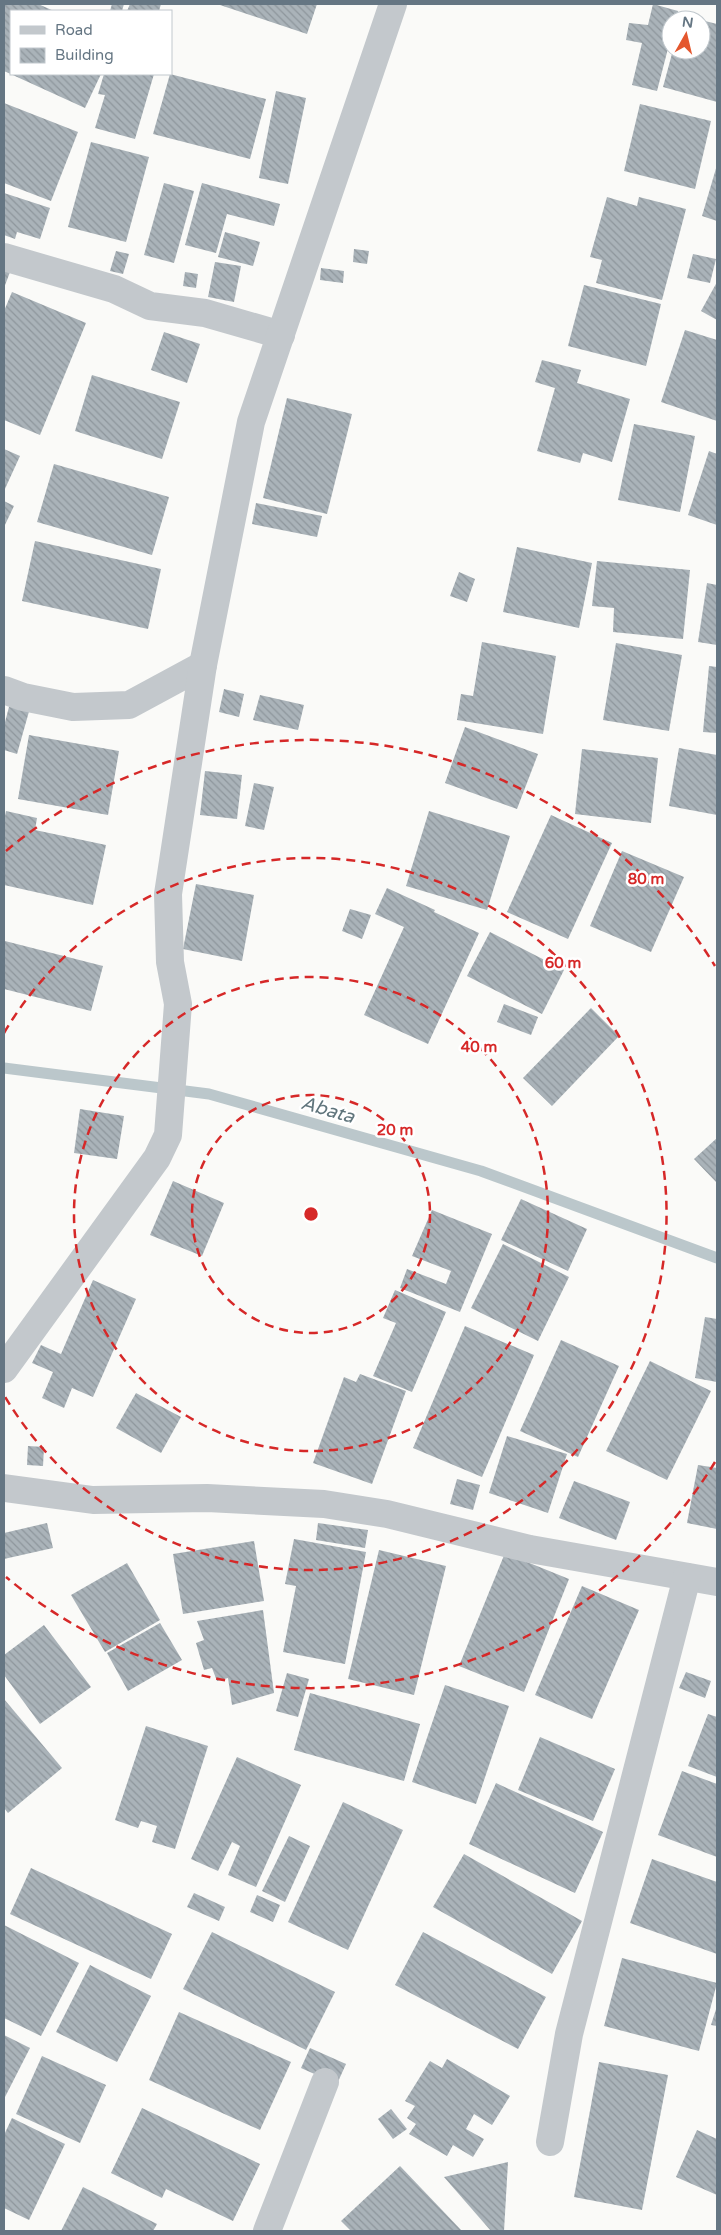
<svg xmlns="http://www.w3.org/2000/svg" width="721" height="2235" viewBox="0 0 721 2235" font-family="'Varela Round',sans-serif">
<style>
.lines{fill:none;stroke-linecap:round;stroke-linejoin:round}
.stream{stroke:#bbc7cb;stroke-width:11}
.building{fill:url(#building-back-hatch)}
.minor{stroke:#c3c8cc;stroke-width:28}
.ring{fill:none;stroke:#d62828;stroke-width:2.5;stroke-dasharray:9 6}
.labels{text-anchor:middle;stroke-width:5;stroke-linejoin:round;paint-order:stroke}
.water-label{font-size:19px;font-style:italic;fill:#60757c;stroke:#fff}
.centre{fill:#d62828;stroke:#fff;stroke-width:2.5}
.ring-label{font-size:15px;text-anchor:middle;font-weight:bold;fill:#d62828;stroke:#fff;stroke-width:5;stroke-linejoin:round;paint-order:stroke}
</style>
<defs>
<pattern id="building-back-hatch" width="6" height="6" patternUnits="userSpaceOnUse" patternTransform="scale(1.25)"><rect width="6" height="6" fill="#aab3b9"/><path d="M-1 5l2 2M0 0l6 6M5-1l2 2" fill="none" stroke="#8e969c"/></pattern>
</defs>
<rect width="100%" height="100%" fill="#fafaf8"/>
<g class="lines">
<!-- stream -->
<polyline class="stream" points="4,1068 209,1094 481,1171 717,1258"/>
</g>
<!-- building -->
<g class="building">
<polygon points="4,4 38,4 54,11 11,11 11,74 101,74 85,108 4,71"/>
<polygon points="112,4 124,4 122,11 110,11"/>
<polygon points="130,4 161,4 159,11 127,11"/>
<polygon points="217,4 317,4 307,34"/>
<polygon points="653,4 678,11 676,20 671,20 671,37 657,91 632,85 642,43 626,40 629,23 648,25"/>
<polygon points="683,15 699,19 699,20 681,20"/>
<polygon points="701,20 717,24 717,102 663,87 673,50 701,50"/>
<polygon points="104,74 154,74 135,139 95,128 105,95 98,94"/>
<polygon points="170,74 266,99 250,159 153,134"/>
<polygon points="276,91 306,98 288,184 259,178"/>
<polygon points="4,103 78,132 51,201 4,183"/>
<polygon points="640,104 711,121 695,189 624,171"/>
<polygon points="91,142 149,157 126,242 68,227"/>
<polygon points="717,165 717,221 702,216"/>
<polygon points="164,183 194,191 174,263 144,255"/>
<polygon points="202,183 280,204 274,226 227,214 216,253 185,245"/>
<polygon points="4,193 50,208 40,239 17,232 15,239 4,235"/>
<polygon points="607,197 637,206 639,197 686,209 662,300 596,283 602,260 590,257"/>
<polygon points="225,232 260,242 253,266 218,257"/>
<polygon points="354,249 369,251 367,264 353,262"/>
<polygon points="116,251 129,254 123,274 110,271"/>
<polygon points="693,254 716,259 710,283 687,278"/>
<polygon points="215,262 241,266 234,302 208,297"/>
<polygon points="321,268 344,271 343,283 320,280"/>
<polygon points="4,269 10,272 4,288"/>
<polygon points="185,272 198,274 196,288 183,286"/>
<polygon points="717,282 717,320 701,311"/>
<polygon points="584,285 661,304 646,366 568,346"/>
<polygon points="12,292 86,323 40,435 4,420 4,311"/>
<polygon points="685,330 717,340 717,421 661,402"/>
<polygon points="164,332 200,344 187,383 151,370"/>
<polygon points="542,360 581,370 577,383 630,399 612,462 583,453 580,463 537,451 555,388 535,382"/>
<polygon points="92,375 180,402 162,459 75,431"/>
<polygon points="287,398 352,414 327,514 263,498"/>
<polygon points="634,424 695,436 680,512 618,500"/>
<polygon points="4,449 20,456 4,491"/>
<polygon points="709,451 717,454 717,525 688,515"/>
<polygon points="54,464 169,497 152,555 37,522"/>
<polygon points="4,501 14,506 4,527"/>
<polygon points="256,503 322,516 317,537 252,524"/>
<polygon points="35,541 161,569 148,629 22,601"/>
<polygon points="517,547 592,563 579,628 503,612"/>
<polygon points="597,561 690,570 683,639 613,632 614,608 592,606"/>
<polygon points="459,572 475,579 467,602 450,596"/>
<polygon points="707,583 717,585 717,645 698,642"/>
<polygon points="482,642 556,656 543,734 457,720 461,694 473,696"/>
<polygon points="616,643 682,655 669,731 603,720"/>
<polygon points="709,666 717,667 717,733 703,732"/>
<polygon points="224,689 244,694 239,717 219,712"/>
<polygon points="260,695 304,705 298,730 253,720"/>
<polygon points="10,703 30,708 17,754 4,750 4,726"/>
<polygon points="465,727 538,754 517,809 445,783"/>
<polygon points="29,735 119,751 108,815 18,799"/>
<polygon points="679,748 717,755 717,815 669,806"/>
<polygon points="582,749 658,758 651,823 575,814"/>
<polygon points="205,771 242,775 237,819 200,815"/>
<polygon points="254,783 274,787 264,830 245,826"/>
<polygon points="6,811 37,818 35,830 106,845 93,905 4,885 4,821"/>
<polygon points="429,811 510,836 487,910 406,886"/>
<polygon points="551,815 612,843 568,939 507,912"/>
<polygon points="622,851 684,877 651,952 590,926"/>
<polygon points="196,884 254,895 242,961 183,949"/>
<polygon points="387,888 435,910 434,912 479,933 428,1044 364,1015 404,927 375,914"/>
<polygon points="350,909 371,915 362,939 342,931"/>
<polygon points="490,932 564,970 542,1014 467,976"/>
<polygon points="5,941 103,966 91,1011 4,989"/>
<polygon points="504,1004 538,1017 531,1035 497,1022"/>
<polygon points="591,1008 619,1036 552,1106 523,1078"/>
<polygon points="80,1109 124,1116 117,1159 74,1153"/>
<polygon points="717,1138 717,1183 694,1159"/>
<polygon points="173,1181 224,1203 202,1256 150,1235"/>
<polygon points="521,1199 587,1229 568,1271 501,1240"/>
<polygon points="432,1210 492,1234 460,1312 400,1288 407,1269 446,1284 451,1271 412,1256"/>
<polygon points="503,1244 569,1277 538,1341 471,1308"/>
<polygon points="93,1280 136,1299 93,1397 72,1388 64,1408 42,1398 53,1372 32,1363 41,1345 61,1354"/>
<polygon points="395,1290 446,1312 412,1392 373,1376 396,1323 383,1318"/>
<polygon points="705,1317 717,1319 717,1382 695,1378"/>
<polygon points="465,1326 534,1355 482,1477 413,1448"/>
<polygon points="561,1340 619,1366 578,1457 520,1431"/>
<polygon points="650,1361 711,1391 667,1480 606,1451"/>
<polygon points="360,1374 406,1391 372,1484 313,1463 344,1377 356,1382"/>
<polygon points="136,1393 181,1417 161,1453 116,1428"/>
<polygon points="507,1436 567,1454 548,1513 489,1493"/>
<polygon points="28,1446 44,1447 43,1466 27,1465"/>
<polygon points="698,1465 717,1468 717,1529 687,1523"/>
<polygon points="457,1479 480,1485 473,1510 450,1504"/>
<polygon points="574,1481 630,1502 616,1540 559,1518"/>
<polygon points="47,1523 53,1548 4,1559 4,1533"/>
<polygon points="318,1523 368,1530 365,1548 316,1540"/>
<polygon points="294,1539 366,1552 345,1664 283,1652 296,1586 285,1584"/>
<polygon points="254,1541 264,1601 183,1614 173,1554"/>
<polygon points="379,1550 446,1566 414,1695 348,1679"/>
<polygon points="505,1553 569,1579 524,1692 459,1666"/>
<polygon points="127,1563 160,1620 105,1652 71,1595"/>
<polygon points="582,1586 639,1610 592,1719 535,1695"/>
<polygon points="263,1610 274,1693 232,1705 228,1678 217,1681 212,1668 204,1670 196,1643 204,1640 197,1621"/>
<polygon points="160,1623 182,1660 128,1691 107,1653"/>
<polygon points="44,1625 91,1687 40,1724 4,1675 4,1655"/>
<polygon points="686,1672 711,1681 705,1698 679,1688"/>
<polygon points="287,1673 309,1679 298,1717 276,1711"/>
<polygon points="445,1685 509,1706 476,1804 412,1782"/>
<polygon points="310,1693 420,1724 404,1781 294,1750"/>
<polygon points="4,1699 62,1768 8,1813 4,1808"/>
<polygon points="708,1714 717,1717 717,1777 688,1766"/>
<polygon points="146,1726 208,1746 175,1849 152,1842 157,1826 141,1821 138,1828 115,1820"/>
<polygon points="540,1737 615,1769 593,1821 518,1790"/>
<polygon points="237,1757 301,1785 256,1887 228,1875 240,1846 232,1842 218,1871 191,1859"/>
<polygon points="682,1771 717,1784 717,1857 658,1835"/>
<polygon points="496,1783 603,1832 575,1893 469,1844"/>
<polygon points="343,1802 403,1830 348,1950 288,1922"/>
<polygon points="289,1836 310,1846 285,1902 262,1891"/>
<polygon points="464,1854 582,1921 552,1974 433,1907"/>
<polygon points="652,1859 717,1882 717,1954 630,1923"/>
<polygon points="31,1868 172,1934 151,1979 10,1914"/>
<polygon points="194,1893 225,1907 219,1921 187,1907"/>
<polygon points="257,1895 280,1905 273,1922 250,1912"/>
<polygon points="4,1925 79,1963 41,2036 4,2018"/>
<polygon points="212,1932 335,1992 306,2050 183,1989"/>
<polygon points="423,1932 546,1997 518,2049 395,1985"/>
<polygon points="622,1958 717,1983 699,2051 604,2026"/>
<polygon points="90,1965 151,1996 117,2062 56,2032"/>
<polygon points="717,2006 717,2026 711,2025"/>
<polygon points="179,2012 291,2062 260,2130 149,2080"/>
<polygon points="4,2035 30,2048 4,2099"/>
<polygon points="310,2048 346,2064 337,2084 301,2068"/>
<polygon points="42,2056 106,2085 80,2143 16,2114"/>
<polygon points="447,2059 510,2096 492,2125 474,2114 466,2129 484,2139 473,2157 453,2145 447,2156 409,2134 416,2124 407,2118 415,2106 405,2101 430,2061 442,2068"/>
<polygon points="599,2062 668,2075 642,2210 574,2197"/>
<polygon points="142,2108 260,2164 233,2221 166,2189 162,2198 111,2173"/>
<polygon points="391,2109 407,2129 393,2139 378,2119"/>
<polygon points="12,2118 65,2144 29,2220 4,2208 4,2135"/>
<polygon points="697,2130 717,2139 717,2195 676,2177"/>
<polygon points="508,2162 504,2231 491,2231 444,2177"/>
<polygon points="400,2166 462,2231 351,2231 341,2221"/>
<polygon points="83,2187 157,2224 153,2231 61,2231"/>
</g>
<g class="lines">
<!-- minor -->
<g class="minor">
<polyline points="4,257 114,289 150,306 205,313 281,335"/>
<polyline points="4,690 23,697 73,707 129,705 203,665"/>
<polyline points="4,1369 157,1158 168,1135 178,1004 170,962 168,894 203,665 251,422 393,4"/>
<polyline points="4,1488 93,1500 207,1498 324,1504 387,1514 530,1549 717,1582"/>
<polyline points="550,2142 569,2034 687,1577"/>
<polyline points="267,2231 325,2082"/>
</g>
</g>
<!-- distance rings -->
<g class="ring">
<circle cx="311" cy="1214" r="119"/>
<circle cx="311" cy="1214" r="237"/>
<path d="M4 1033A356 356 0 1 1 4 1395"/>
<path d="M715 1462A474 474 0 0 1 6 1577M6 851A474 474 0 0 1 715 966"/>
</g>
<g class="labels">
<!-- water labels -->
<g class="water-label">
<text transform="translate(328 1109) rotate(16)" y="7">Abata</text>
</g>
</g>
<circle cx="311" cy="1214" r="8" class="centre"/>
<g class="ring-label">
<text x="646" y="884">80 m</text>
<text x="563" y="968">60 m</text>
<text x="479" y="1052">40 m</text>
<text x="395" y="1135">20 m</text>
</g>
<!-- border -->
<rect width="721" height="2235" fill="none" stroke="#657683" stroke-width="10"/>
<!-- legend -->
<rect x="10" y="10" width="162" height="65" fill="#ffffff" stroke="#c1c8cd"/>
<rect x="20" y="26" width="25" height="8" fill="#c3c8cc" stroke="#c1c8cd"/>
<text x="55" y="35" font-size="15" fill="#657683">Road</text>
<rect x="20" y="48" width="25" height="15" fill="url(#building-back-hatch)" stroke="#c1c8cd"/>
<text x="55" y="60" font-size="15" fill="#657683">Building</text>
<!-- north arrow -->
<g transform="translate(686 35) rotate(8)"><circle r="24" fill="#ffffff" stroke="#c1c8cd"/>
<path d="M0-4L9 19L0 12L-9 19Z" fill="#e4572e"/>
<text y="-8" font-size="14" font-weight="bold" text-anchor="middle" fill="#657683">N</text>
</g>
</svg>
